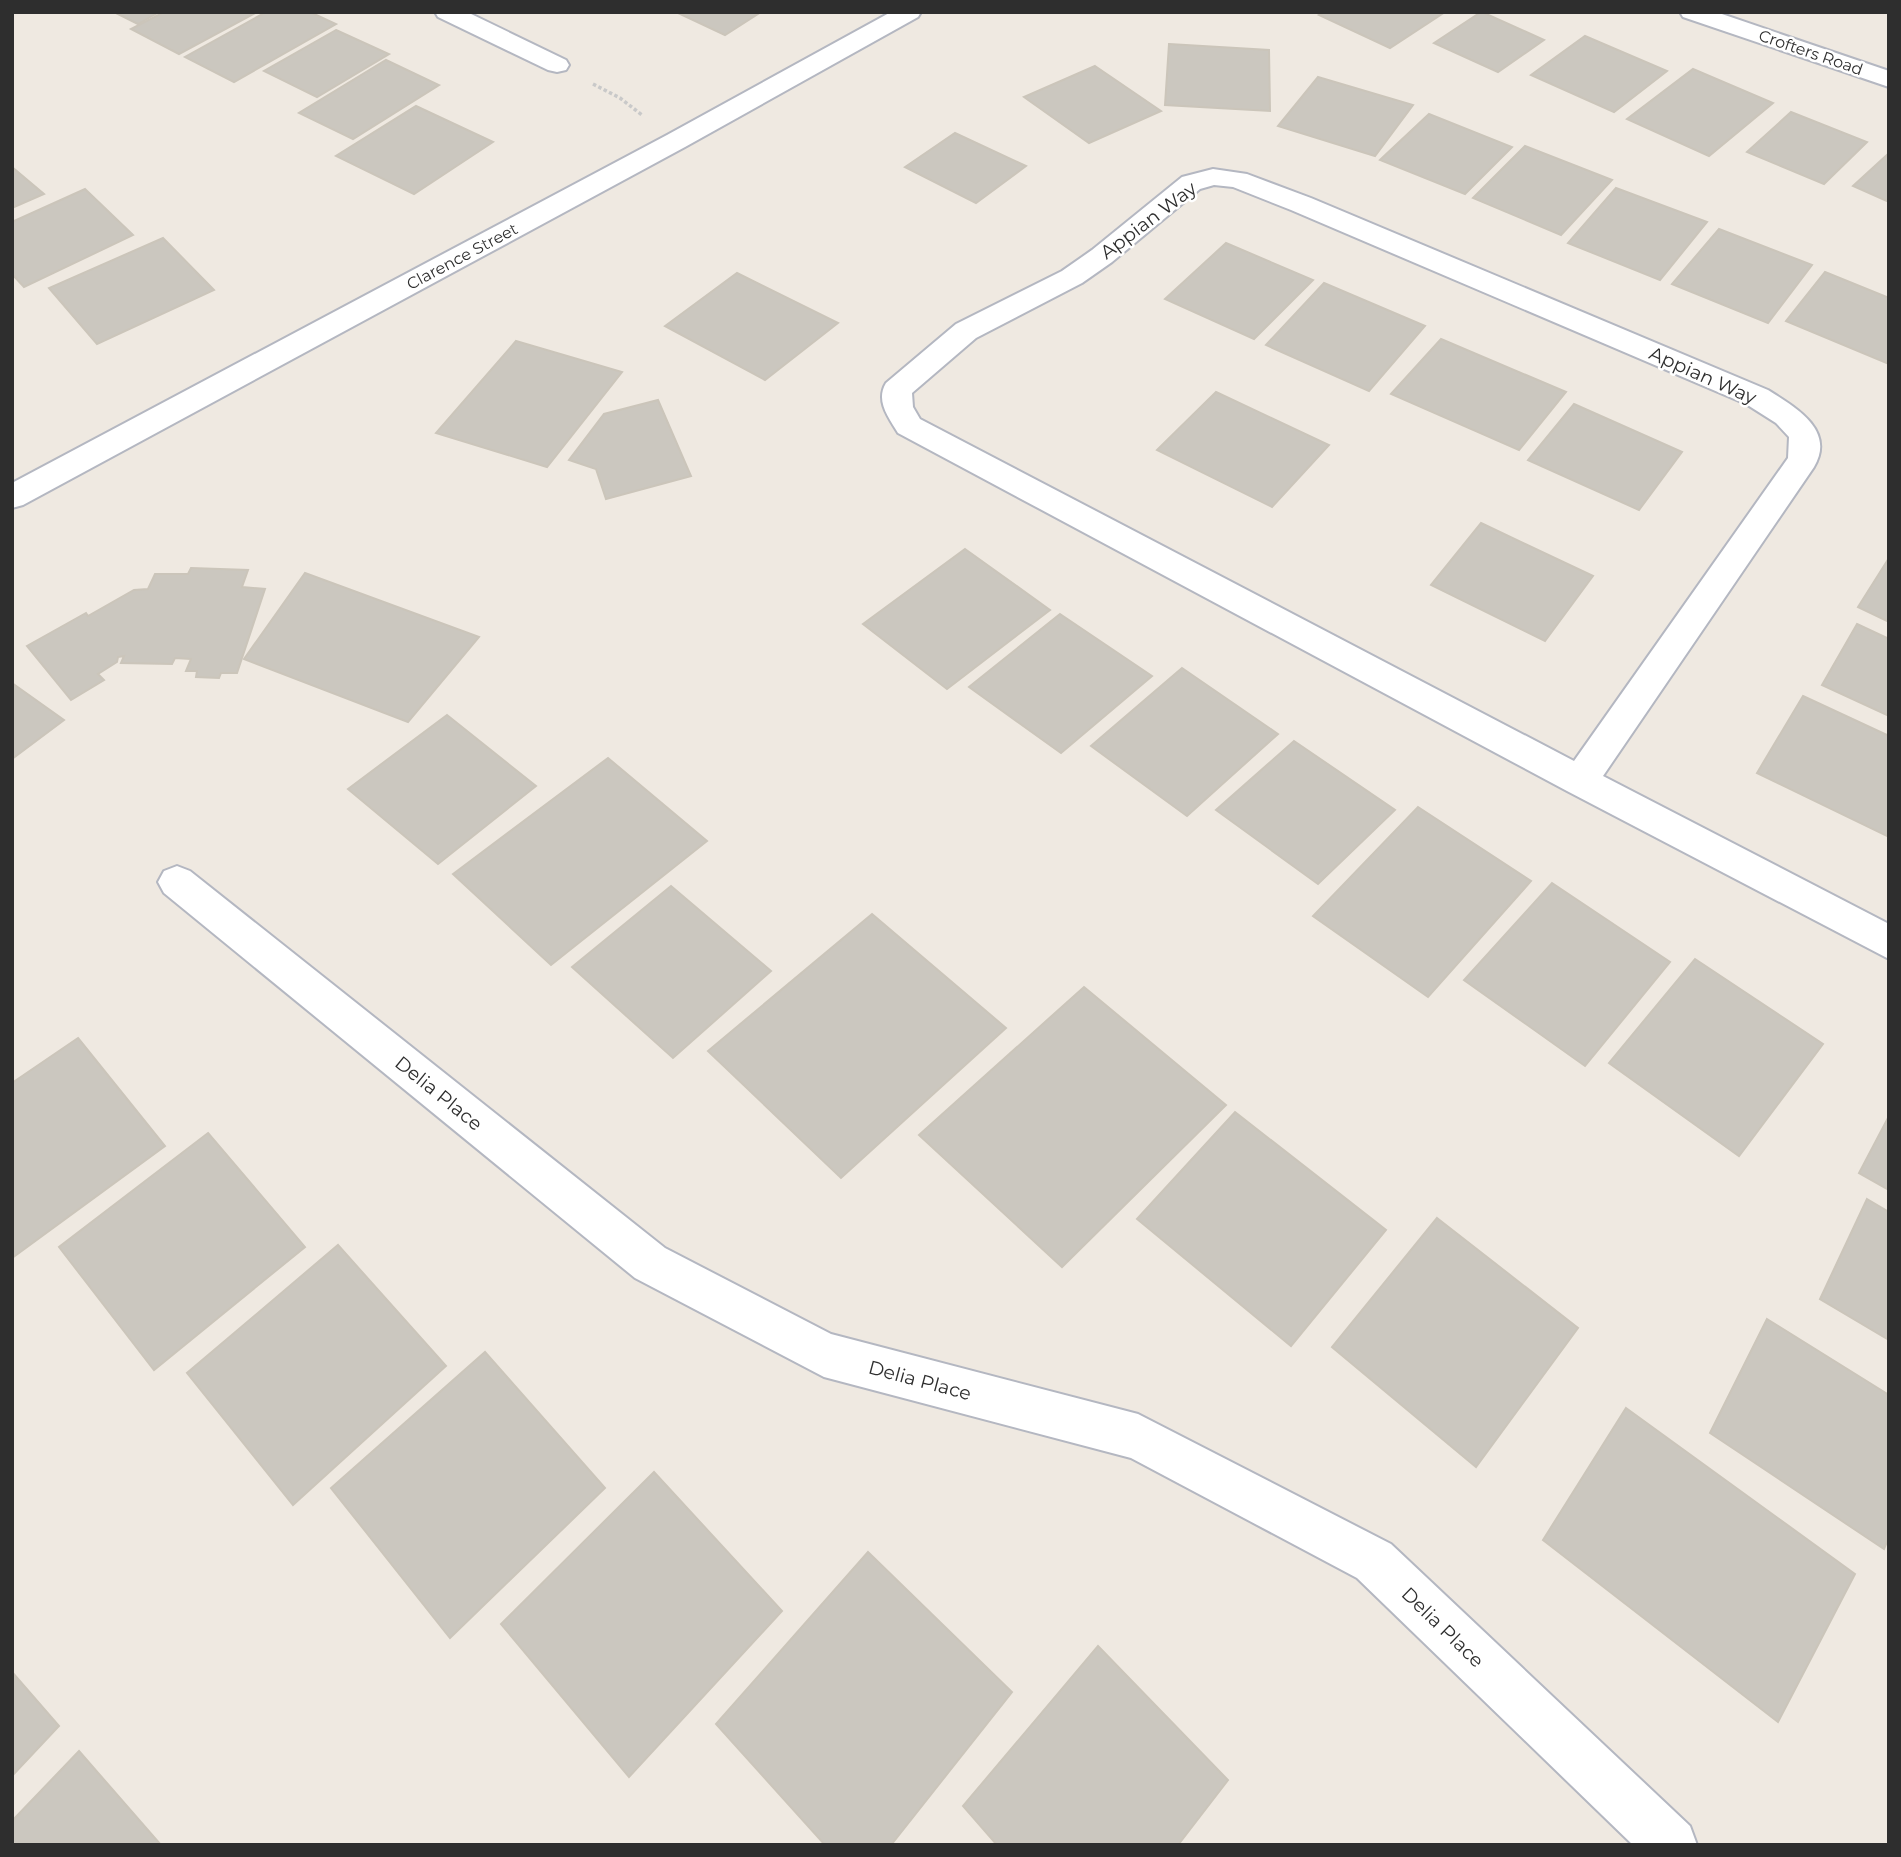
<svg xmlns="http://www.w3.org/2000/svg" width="1901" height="1857" viewBox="0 0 1901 1857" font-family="Montserrat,sans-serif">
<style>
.building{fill:#cbc7bf;stroke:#cbc5ba;stroke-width:2}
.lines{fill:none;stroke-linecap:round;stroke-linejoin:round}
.minor-casing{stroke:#b4b7c1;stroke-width:4}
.tertiary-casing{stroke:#b4b7c1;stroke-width:4}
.path{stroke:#c9c9c9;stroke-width:3.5;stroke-dasharray:3.5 2.5;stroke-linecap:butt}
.minor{fill:#fff;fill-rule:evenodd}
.tertiary{fill:#fff;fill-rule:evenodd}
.labels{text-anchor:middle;stroke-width:5;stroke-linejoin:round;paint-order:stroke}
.far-street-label{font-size:16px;fill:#2e2e2e;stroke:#fff}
.street-label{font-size:19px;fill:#2e2e2e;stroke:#fff}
</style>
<rect width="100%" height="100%" fill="#efe9e1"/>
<!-- building -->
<g class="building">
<polygon points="114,12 159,12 138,24"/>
<polygon points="164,12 257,12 179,54 131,29"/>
<polygon points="266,12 310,12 336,24 234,82 185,57"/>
<polygon points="676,12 761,12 725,35"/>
<polygon points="1325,12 1445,12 1390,48 1319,15"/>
<polygon points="1481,12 1482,12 1544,40 1498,72 1434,43"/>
<polygon points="336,30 389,54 317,97 264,71"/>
<polygon points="1585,36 1667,71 1614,112 1531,75"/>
<polygon points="1169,44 1269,50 1270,111 1165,105"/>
<polygon points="386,60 439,85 353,139 299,113"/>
<polygon points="1095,66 1161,111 1089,143 1024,97"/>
<polygon points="1693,69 1773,103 1709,156 1627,119"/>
<polygon points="1318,77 1413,105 1375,156 1278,126"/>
<polygon points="416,106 493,142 414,194 336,156"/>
<polygon points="1791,112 1867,142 1824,184 1747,152"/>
<polygon points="1429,114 1512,147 1465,194 1380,160"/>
<polygon points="955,133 1026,166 976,203 905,167"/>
<polygon points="1525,146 1612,180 1561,235 1473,198"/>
<polygon points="1889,153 1889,202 1853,186"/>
<polygon points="12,167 44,194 12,208"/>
<polygon points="1616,188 1707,222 1660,280 1568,243"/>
<polygon points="85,189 133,235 24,287 12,274 12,222"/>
<polygon points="1719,229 1812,265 1768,323 1672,284"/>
<polygon points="163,238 214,290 97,344 49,288"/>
<polygon points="1226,243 1313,280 1254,339 1165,299"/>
<polygon points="1825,272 1889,298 1889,364 1786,321"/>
<polygon points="737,273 838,323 765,380 665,326"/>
<polygon points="1324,283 1425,326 1369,391 1266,345"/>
<polygon points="1441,339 1566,392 1519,450 1391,394"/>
<polygon points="516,341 622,372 547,467 436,433"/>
<polygon points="1216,392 1329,445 1272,507 1157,450"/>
<polygon points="658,400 691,476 606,499 596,469 569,460 604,414"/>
<polygon points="1574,404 1682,452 1639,510 1528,460"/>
<polygon points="1481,523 1593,576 1545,641 1431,585"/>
<polygon points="965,549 1050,610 947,689 863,624"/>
<polygon points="1889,558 1889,622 1858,607"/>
<polygon points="191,568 248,570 242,587 265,589 237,673 221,673 219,678 196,677 197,671 186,671 191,659 175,658 172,664 121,663 124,656 118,657 117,662 98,674 104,680 71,700 27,646 86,613 88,616 134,590 148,589 155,574 188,574"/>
<polygon points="305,573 479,637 408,722 244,659"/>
<polygon points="1060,614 1152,676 1061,753 969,687"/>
<polygon points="1857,624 1889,639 1889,716 1822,685"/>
<polygon points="1182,668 1278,734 1187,816 1091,746"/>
<polygon points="12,683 64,720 12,759"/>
<polygon points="1803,696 1889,736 1889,837 1757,773"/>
<polygon points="447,715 536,786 438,864 348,789"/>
<polygon points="1294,741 1395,810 1318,884 1216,810"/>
<polygon points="608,758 707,841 551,965 453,874"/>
<polygon points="1418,807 1531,881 1428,997 1313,916"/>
<polygon points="1552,883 1670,962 1585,1066 1464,980"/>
<polygon points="671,886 771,971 673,1058 572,967"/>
<polygon points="872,914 1006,1028 841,1178 708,1051"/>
<polygon points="1695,959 1823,1044 1739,1156 1609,1063"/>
<polygon points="1084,987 1226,1105 1062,1267 919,1135"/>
<polygon points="78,1038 165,1146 12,1258 12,1083"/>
<polygon points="1235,1112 1386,1230 1291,1346 1137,1219"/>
<polygon points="1889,1116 1889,1190 1859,1173"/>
<polygon points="208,1133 305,1247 154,1370 59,1247"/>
<polygon points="1867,1199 1889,1212 1889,1340 1820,1299"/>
<polygon points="1437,1218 1578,1328 1476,1467 1332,1347"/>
<polygon points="338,1245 446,1366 293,1505 187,1373"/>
<polygon points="1767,1319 1889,1395 1889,1537 1884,1549 1710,1433"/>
<polygon points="485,1352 605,1488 450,1638 331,1488"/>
<polygon points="1626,1408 1855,1574 1778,1722 1543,1540"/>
<polygon points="654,1472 782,1611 629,1777 501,1624"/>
<polygon points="868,1552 1012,1692 891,1845 825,1845 716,1724"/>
<polygon points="1098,1646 1228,1780 1178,1845 997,1845 963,1806"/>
<polygon points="12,1672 59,1726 12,1776"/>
<polygon points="79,1751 161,1845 12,1845 12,1821"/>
</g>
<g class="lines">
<!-- minor casing -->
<g class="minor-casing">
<g id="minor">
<polygon points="435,12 467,12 566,60 569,65 566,70 557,72 548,70 438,17"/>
<polygon points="1680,12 1716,12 1889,71 1889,87 1683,17"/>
<path d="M1213 169 1247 174 1311 198 1768 390C1795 407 1836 430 1814 467L1603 776 1889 924V959L1567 791 898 433C889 418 875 401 886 383L956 324 1062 271 1092 250 1182 177ZM1214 185 1233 187 1291 210 1746 404 1776 423 1789 437 1788 458 1574 761 920 419 913 407 912 393 976 338 1082 283 1112 262 1200 189Z"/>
<polygon points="177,866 190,871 665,1248 831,1334 1138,1414 1391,1544 1690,1826 1697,1845 1633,1845 1357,1578 1131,1458 824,1377 635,1278 164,893 158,882 164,871"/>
</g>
</g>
<!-- tertiary casing -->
<g class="tertiary-casing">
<polygon id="tertiary" points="891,12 921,12 918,17 685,147 23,505 12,508 12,483 667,135"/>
</g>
<!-- path -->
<polyline class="path" points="593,84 620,98 642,115"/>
<!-- minor -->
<use href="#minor" class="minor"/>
<!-- tertiary -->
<use href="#tertiary" class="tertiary"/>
</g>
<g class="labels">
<!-- far-street labels -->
<g class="far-street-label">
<text transform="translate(1811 52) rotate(19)" y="6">Crofters Road</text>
<text transform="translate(462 256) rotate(-28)" y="6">Clarence Street</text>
</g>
<!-- street labels -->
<g class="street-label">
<text transform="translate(1148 220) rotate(-37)" y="7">Appian Way</text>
<text transform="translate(1703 375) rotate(24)" y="7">Appian Way</text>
<text transform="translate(439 1093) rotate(39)" y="7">Delia Place</text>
<text transform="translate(920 1380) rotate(15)" y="7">Delia Place</text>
<text transform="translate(1443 1627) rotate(44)" y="7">Delia Place</text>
</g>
</g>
<!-- border -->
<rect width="1901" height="1857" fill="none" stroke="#2e2e2e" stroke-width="28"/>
</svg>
